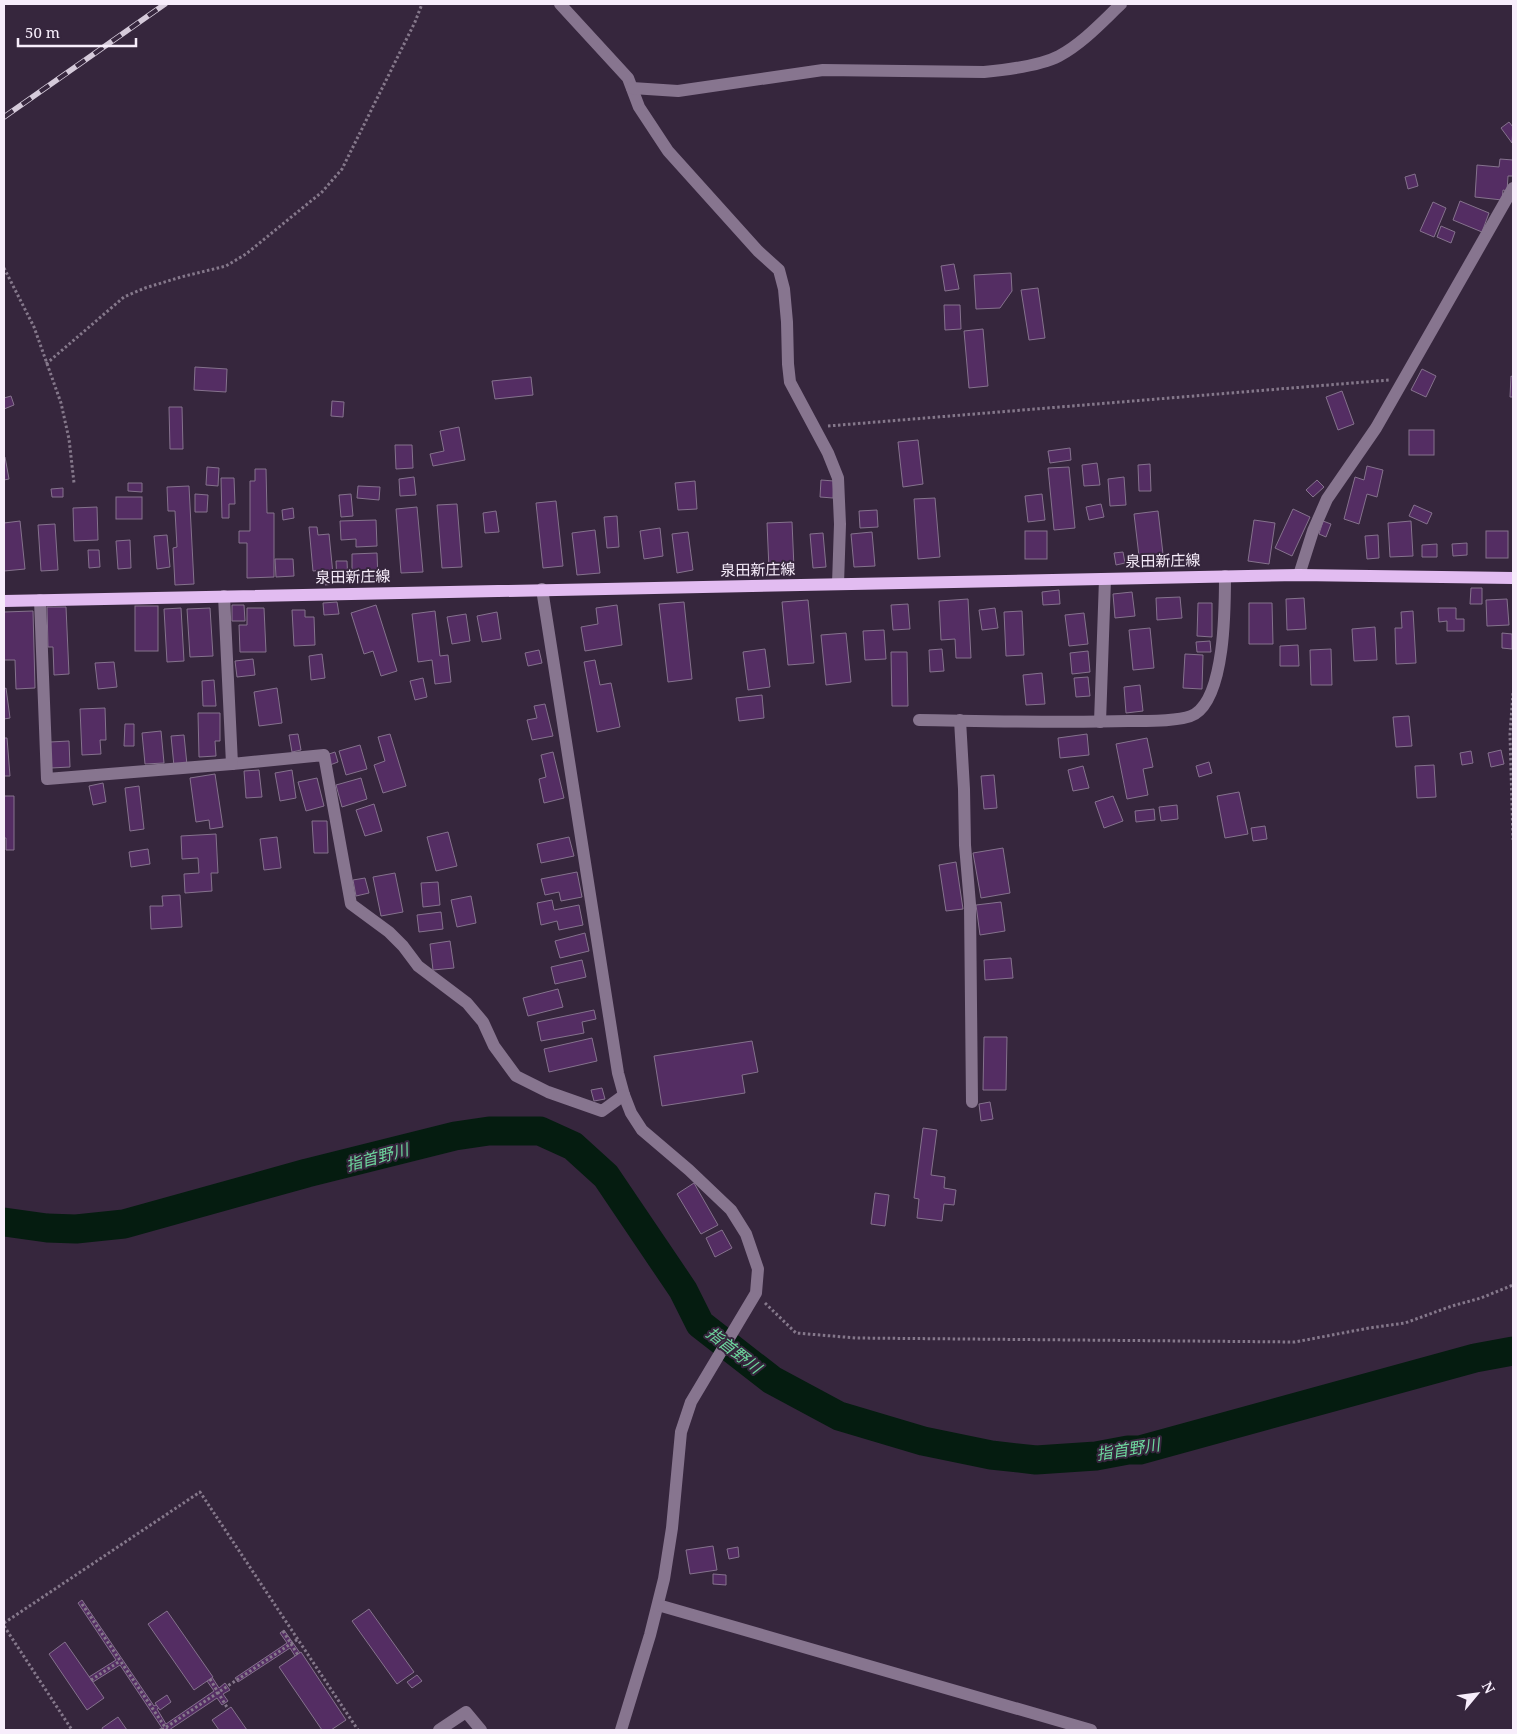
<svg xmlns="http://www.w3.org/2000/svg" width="1517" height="1734" viewBox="0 0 1517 1734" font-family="'Noto Serif','Noto Sans JP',serif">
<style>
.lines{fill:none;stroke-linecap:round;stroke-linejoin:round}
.river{stroke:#051c10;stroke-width:29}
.building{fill:#542d63;stroke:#85728d}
.path{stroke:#85788b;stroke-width:3;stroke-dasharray:2.5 2.5;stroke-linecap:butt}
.minor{stroke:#87758f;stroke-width:12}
.major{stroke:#e2bcf1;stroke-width:12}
.rail-casing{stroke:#d5cada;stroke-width:5.5}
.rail{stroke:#36263d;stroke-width:4;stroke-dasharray:11;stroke-linecap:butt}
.labels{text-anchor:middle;stroke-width:4;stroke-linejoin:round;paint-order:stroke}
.street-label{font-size:15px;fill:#f7edfb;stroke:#36263d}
.water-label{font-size:16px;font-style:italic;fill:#6ed79e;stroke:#36263d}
</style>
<rect width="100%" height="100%" fill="#36263d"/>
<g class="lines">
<!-- river -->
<polyline class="river" points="4,1222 47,1228 76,1229 124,1224 307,1173 455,1136 489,1131 540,1131 573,1146 606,1176 683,1290 700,1324 772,1380 839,1416 923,1441 991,1455 1036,1460 1096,1456 1128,1450 1140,1450 1475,1358 1513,1351"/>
</g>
<!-- building -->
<g class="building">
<polygon points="1509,122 1513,127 1512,143 1501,128"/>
<polygon points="1500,159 1513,160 1513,176 1508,176 1507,191 1503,190 1502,200 1475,197 1477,165 1499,167"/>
<polygon points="1415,174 1418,186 1408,189 1405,177"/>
<polygon points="1460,201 1489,213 1482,232 1453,220"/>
<polygon points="1433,202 1446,208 1434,237 1420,231"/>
<polygon points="1441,226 1455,232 1451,243 1437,237"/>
<polygon points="954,264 959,289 945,291 941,266"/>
<polygon points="1011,273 1012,291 1000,308 976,309 974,275"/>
<polygon points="1038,288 1045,338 1029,340 1021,290"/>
<polygon points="944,305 960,305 961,329 945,330"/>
<polygon points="983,329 988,386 969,388 964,331"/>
<polygon points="195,367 227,369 226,392 194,390"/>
<polygon points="1422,369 1436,376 1426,397 1411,390"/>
<polygon points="1511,376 1513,377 1513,397 1510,397"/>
<polygon points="531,377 533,395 495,399 492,381"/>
<polygon points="1342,391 1354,424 1338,430 1326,397"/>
<polygon points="11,396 14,405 4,409 4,398"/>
<polygon points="332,401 344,402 343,417 331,416"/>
<polygon points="169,407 182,407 183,449 170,449"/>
<polygon points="459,427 465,460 433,466 430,454 444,451 440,431"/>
<rect x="1409" y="430" width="25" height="25"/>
<polygon points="918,440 923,484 903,487 898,442"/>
<polygon points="395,445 412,445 413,468 396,469"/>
<polygon points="1070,448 1071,460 1050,463 1048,451"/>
<polygon points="4,457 5,457 9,479 4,480"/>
<polygon points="1097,463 1100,485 1084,486 1082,465"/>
<polygon points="1150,464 1151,491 1139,491 1138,465"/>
<polygon points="1367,466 1383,470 1377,497 1367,494 1359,524 1344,519 1355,477 1364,480"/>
<polygon points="207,467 219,468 218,486 206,485"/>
<polygon points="1069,467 1075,528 1054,530 1048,468"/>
<polygon points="255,469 266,469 267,513 274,513 274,577 247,578 247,543 239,543 239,531 250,531 250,481 255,481"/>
<polygon points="414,477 416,495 400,496 399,479"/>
<polygon points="1124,477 1126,505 1110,506 1108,479"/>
<polygon points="221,478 234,478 235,504 229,504 229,518 222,518"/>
<polygon points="821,480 834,481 833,498 820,497"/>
<polygon points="1317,480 1324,487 1313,497 1306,490"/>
<polygon points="695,481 697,509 678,510 675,483"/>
<polygon points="128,483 142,483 142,492 128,491"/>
<polygon points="189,486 194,584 175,585 173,548 177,547 175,511 168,511 167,487"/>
<polygon points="358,486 380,487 379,500 357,498"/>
<polygon points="63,488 63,497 52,497 51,489"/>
<polygon points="195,494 208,495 207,512 195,512"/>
<polygon points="351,494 353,516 341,517 339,495"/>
<polygon points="1042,494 1045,520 1028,522 1025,496"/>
<rect x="116" y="497" width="26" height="22"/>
<polygon points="935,498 940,557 918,559 914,499"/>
<polygon points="556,501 563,566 543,568 536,503"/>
<polygon points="457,504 462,567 442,568 437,505"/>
<polygon points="1101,504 1104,517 1089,520 1086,507"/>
<polygon points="1414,505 1432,513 1427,524 1409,516"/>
<polygon points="97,507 98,540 74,541 73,508"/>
<polygon points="417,507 423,572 401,573 396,509"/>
<polygon points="293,508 294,518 283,520 282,510"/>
<polygon points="1293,509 1310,517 1292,556 1275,548"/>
<polygon points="877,510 878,527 860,528 859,511"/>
<polygon points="496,511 499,532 485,533 483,513"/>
<polygon points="1158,511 1163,554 1139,556 1134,514"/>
<polygon points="617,516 619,547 607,548 604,517"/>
<polygon points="376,520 377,546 356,547 356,539 341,540 340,521"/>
<polygon points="1254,520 1275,523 1269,564 1248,561"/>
<polygon points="20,521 25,569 4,571 4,523"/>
<polygon points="1323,521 1331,524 1326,537 1319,534"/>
<polygon points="1411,521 1413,556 1390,557 1388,523"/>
<polygon points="792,522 794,568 769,569 767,523"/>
<polygon points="55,524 58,570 41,571 38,525"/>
<polygon points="309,527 317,527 318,535 329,534 334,584 325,585 324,570 313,571"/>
<polygon points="660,528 663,556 644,559 640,531"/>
<polygon points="595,530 600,573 577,575 572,533"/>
<rect x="1025" y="531" width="22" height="28"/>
<rect x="1486" y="531" width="22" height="27"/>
<polygon points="688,532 693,570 677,573 672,534"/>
<polygon points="872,532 875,566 854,567 851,534"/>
<polygon points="823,533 826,567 813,568 810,534"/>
<polygon points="167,535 170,567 157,569 154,536"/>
<polygon points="1378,535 1379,558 1367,559 1365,536"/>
<polygon points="130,540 131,568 118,569 116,541"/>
<polygon points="1467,543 1467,555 1453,556 1452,544"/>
<polygon points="1437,544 1437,557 1422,557 1422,545"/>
<polygon points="88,550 99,550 100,567 89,568"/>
<polygon points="1123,552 1125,563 1116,565 1114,553"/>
<polygon points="377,553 378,579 352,580 352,554"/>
<polygon points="275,559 293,559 294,576 276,577"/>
<polygon points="336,561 347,561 348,582 337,582"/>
<polygon points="1471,588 1482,588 1482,604 1470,604"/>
<polygon points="1059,590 1060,604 1043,605 1042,592"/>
<polygon points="1132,592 1135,616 1115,618 1113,594"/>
<polygon points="1180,597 1182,618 1157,620 1156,598"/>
<polygon points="1304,598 1306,629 1287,630 1286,599"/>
<polygon points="968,599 971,658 956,658 955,639 941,640 939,601"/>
<polygon points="1507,599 1509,625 1487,626 1486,600"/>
<polygon points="808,600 814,663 788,665 782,602"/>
<polygon points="337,602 339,614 324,615 323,603"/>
<polygon points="684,602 692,679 668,682 659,604"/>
<polygon points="1198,603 1212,603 1212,637 1197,636"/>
<polygon points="1249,603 1272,603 1273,644 1249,644"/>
<polygon points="908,604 910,629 893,630 891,605"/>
<polygon points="232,605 244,605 245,621 232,621"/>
<polygon points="376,605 397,671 381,676 373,651 364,654 351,613"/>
<polygon points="617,605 622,645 585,651 581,627 598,624 596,608"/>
<rect x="135" y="606" width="23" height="45"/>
<polygon points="47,607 66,607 69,674 54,675 53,647 48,647"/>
<polygon points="181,608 184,661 167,662 164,609"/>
<polygon points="210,608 213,656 190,657 187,609"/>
<polygon points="247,608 264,608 266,652 240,652 239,625 247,625"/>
<polygon points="995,608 998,628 982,630 979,610"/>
<polygon points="1438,608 1456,608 1456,619 1464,619 1464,631 1447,631 1447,621 1439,622"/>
<polygon points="292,610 305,610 305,617 314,617 315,645 294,646"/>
<polygon points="33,611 35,688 16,689 15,660 4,660 4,612"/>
<polygon points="435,611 440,656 448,655 451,682 435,684 432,660 418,662 412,614"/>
<polygon points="1022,611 1024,655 1006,656 1004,612"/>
<polygon points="1413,611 1416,663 1396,664 1395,628 1402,628 1401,612"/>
<polygon points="497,612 501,639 482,642 477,616"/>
<polygon points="1084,613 1088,644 1069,646 1065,615"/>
<polygon points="466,614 470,641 452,644 447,617"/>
<polygon points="1375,627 1377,660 1354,661 1352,629"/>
<polygon points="1150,628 1154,668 1133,670 1129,630"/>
<polygon points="884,630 886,659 865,660 863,631"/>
<polygon points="846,633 851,682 826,685 821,635"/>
<polygon points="1502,633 1512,634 1512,649 1502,648"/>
<polygon points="1210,641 1211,652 1197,652 1196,642"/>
<polygon points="1298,645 1299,666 1280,666 1280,646"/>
<polygon points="765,649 770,687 748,690 743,652"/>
<polygon points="942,649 944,671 930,672 929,650"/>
<polygon points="1331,649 1332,685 1311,685 1310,650"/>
<polygon points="539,650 542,663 528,666 525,653"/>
<polygon points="1088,651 1090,672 1072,674 1070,653"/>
<polygon points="891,652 907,652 908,706 892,706"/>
<polygon points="322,654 325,678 311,680 309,656"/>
<polygon points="1185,654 1203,655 1202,689 1183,688"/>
<polygon points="253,659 255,675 237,677 235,661"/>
<polygon points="595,660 600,685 611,683 620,727 597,732 584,662"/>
<polygon points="114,662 117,687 98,689 95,663"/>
<polygon points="1042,673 1045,704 1026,705 1023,675"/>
<polygon points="1088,677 1090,696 1076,697 1074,678"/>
<polygon points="423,678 427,697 415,700 410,681"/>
<polygon points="214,680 216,706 203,706 202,681"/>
<polygon points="1140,685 1143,711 1126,713 1124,687"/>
<polygon points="6,688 10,718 4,719 4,689"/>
<polygon points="277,688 282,723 259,726 254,692"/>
<polygon points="762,695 764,718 739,721 736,698"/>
<polygon points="545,704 553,736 532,740 527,720 537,718 534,706"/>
<polygon points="105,708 106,740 100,740 101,754 82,755 80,709"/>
<polygon points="198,713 220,713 220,741 215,741 216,756 199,757"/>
<polygon points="1409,716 1412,746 1396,747 1393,717"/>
<polygon points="125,724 134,724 134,746 124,746"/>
<polygon points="161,731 164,763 145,764 142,733"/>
<polygon points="298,734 301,750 292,752 289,735"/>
<polygon points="390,734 406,786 383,793 374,765 385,761 378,737"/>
<polygon points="1087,734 1089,755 1060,758 1058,738"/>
<polygon points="184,735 187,765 174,766 171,736"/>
<polygon points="4,738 7,738 10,776 4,776"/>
<polygon points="1147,738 1153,767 1143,769 1148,795 1127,799 1116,744"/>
<polygon points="69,741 70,767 51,768 50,742"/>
<polygon points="360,745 367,769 346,775 339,751"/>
<polygon points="1501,750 1504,764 1491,767 1488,753"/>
<polygon points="1471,751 1473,763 1462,765 1460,753"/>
<polygon points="335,752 338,762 330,765 326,755"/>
<polygon points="553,752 564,798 544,803 539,779 546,777 541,755"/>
<polygon points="1209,762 1212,773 1199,777 1196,766"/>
<polygon points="1434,765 1436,797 1417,798 1415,766"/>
<polygon points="1083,766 1089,788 1073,791 1068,770"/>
<polygon points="259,770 262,797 246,798 244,771"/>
<polygon points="292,770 296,798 280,801 275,773"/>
<polygon points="215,774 223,827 210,829 209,820 196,822 190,778"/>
<polygon points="994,775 997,808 984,809 981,776"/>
<polygon points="317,778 324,806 306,811 298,782"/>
<polygon points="361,778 367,799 342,807 336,785"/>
<polygon points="103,783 106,802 93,805 89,786"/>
<polygon points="139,786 144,829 130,831 125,788"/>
<polygon points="1239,792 1248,834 1225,838 1217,796"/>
<polygon points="4,796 14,796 14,850 6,850 6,838 4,838"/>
<polygon points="1113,796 1123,821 1104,828 1095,802"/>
<polygon points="374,804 382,831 365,836 356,810"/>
<polygon points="1177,805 1178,819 1161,821 1159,807"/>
<polygon points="1154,809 1155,820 1136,822 1135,811"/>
<polygon points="312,821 327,821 328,853 314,853"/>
<polygon points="1265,826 1267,839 1253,841 1251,828"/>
<polygon points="448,832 457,866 436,871 427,837"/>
<polygon points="216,834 218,873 211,873 212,891 185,893 184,874 199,873 198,858 182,859 181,836"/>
<polygon points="277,837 281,868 264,870 260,839"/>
<polygon points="569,837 574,856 541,863 537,844"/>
<polygon points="1003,848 1010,893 981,898 973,853"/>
<polygon points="148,849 150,864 131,867 129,852"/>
<polygon points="956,862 963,909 946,911 939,865"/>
<polygon points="577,872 582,897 561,901 559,892 545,895 541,879"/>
<polygon points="395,873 403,912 381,916 373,877"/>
<polygon points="365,878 369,893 356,896 353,880"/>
<polygon points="438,882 440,905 423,907 421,883"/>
<polygon points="180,895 182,927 151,929 150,906 163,906 162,896"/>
<polygon points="471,896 476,923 457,927 451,900"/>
<polygon points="552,900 554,910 579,905 583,925 559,930 557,921 541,925 537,903"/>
<polygon points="1001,902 1005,931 980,935 976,905"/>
<polygon points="441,912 443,929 419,932 417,915"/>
<polygon points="585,933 589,951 560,958 555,941"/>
<polygon points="450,941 454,968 433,970 430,944"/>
<polygon points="1011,958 1013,978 985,980 984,960"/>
<polygon points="582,960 586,977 555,984 551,967"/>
<polygon points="558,989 563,1007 528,1016 523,998"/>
<polygon points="594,1010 596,1019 582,1022 584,1033 541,1041 537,1022"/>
<polygon points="984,1037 1007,1037 1006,1090 983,1090"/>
<polygon points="592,1038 597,1061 549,1072 544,1049"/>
<polygon points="752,1041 758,1072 742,1075 745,1093 662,1106 654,1056"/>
<polygon points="602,1088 605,1099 594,1101 591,1090"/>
<polygon points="990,1102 993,1119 981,1121 979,1104"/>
<polygon points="923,1128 937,1130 931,1175 945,1177 944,1188 956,1190 954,1205 944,1204 942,1221 917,1218 919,1199 914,1198"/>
<polygon points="694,1183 718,1225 701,1234 677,1194"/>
<polygon points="875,1193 889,1195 885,1226 871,1224"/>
<polygon points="722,1230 732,1248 715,1257 706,1238"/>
<polygon points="713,1546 717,1570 690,1574 686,1550"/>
<polygon points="738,1547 739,1557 729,1559 727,1549"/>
<polygon points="713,1574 726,1575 726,1585 713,1584"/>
<polygon points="82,1600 154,1706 156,1705 159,1708 157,1709 166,1724 214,1691 207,1681 212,1677 219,1688 225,1683 230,1690 223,1694 228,1701 222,1705 217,1698 169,1730 158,1730 162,1728 120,1665 93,1682 89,1677 116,1660 78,1603"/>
<polygon points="369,1609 414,1672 397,1684 352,1621"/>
<polygon points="167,1611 213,1677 194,1690 148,1624"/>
<polygon points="284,1630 300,1653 295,1656 290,1648 238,1682 235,1678 287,1643 280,1633"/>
<polygon points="65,1642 104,1698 87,1710 49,1654"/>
<polygon points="301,1652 346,1720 331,1730 322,1730 279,1667"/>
<polygon points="417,1675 422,1681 412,1688 407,1682"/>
<polygon points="167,1695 171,1702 160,1710 155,1703"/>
<polygon points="231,1707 247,1730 219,1730 212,1720"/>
<polygon points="118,1717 127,1730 103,1730 102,1728"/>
</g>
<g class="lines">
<!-- path -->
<g class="path">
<polyline points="4,268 34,327 61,403 69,439 74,483"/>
<polyline points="46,364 124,297 145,288 181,277 226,266 246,254 322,192 342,169 415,22 422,4"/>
<polyline points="828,426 1389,380"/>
<polyline points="1513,693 1510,734 1513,840"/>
<polyline points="765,1303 796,1333 856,1338 1295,1342 1369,1328 1405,1323 1452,1306 1481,1298 1513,1285"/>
<polyline points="82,1604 167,1730"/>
<polyline points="4,1623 200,1492 358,1730"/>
<polyline points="4,1626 72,1730"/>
<polyline points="283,1631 298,1655"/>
<polyline points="210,1679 228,1709"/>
<polyline points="91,1680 120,1661"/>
<polyline points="162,1730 298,1639"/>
</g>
<!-- minor -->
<g class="minor">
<polyline points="560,4 628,78 639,107 668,151 758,251 779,270 784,289 787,322 788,364 790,382 828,453 838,478 840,524 838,584"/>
<path d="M632 88 678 91 823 70 984 72C1005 70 1040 66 1059 56 1083 43 1102 22 1121 4"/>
<polyline points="1299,575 1313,531 1327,499 1376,428 1513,188"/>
<polyline points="542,589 618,1073 624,1095 631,1113 642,1130 689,1170 731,1210 746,1234 758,1269 756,1293 691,1402 681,1432 672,1528 664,1579 650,1635 621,1730"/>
<polyline points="224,596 232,764 324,755 351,904 389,932 403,946 418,966 467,1003 483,1022 494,1046 516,1076 548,1092 602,1111 624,1095"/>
<polyline points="40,600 47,779 232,764"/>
<path d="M919 720C988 721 1058 723 1128 721 1144 721 1182 722 1195 714 1225 695 1225 609 1225 576"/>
<polyline points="960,720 964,789 965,845 970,904 972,1102"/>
<polyline points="1100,722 1105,579"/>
<polyline points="658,1605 1091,1730"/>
<polyline points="439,1730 466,1712 481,1730"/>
</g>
<!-- major -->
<polyline class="major" points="4,601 1299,575 1513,578"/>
<!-- rail casing -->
<g class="rail-casing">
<polyline id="rail" points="4,117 165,4"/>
</g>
<!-- rail -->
<use href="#rail" class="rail"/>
</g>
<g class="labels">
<!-- street labels -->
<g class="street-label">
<text transform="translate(1163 561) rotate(-1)" y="5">泉田新庄線</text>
<text transform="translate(758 570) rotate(-1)" y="5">泉田新庄線</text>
<text transform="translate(353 577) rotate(-1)" y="5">泉田新庄線</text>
</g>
<!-- water labels -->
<g class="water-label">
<text transform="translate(377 1157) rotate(-15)" y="6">指首野川</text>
<text transform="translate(734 1350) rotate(38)" y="6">指首野川</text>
<text transform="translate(1128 1449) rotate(-9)" y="6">指首野川</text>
</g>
</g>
<!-- border -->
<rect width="1517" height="1734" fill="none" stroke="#f7edfb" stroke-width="10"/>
<!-- north arrow -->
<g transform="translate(1477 1694) rotate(61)" stroke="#36263d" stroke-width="4" paint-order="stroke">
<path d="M0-4L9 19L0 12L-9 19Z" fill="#f7edfb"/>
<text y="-8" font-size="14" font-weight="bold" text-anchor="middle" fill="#f7edfb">N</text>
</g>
<!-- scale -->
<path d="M18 38v8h118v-8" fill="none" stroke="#f7edfb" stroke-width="2.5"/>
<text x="25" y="38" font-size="15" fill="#f7edfb" stroke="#36263d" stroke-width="4" paint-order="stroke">50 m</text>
</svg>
